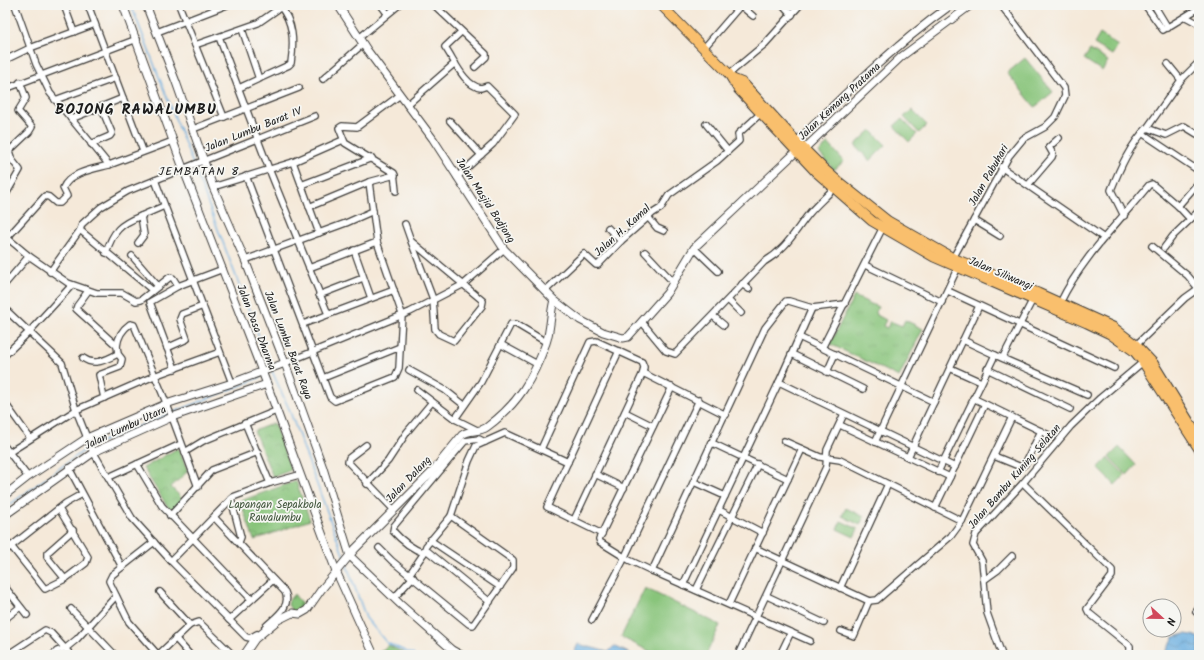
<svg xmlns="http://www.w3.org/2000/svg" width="1204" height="660" viewBox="0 0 1204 660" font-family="Kalam,sans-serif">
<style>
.grass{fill:url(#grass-tufts);stroke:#52704b}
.cemetery{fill:url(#cemetery-stones);stroke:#52704b}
.park{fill:url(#park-crowns);stroke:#52704b}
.pitch{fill:#88c47a;stroke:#52704b}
.water{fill:url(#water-waves);stroke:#43657e}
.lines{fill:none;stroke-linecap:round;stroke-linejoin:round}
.stream{stroke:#6aaee0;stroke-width:1.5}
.minor-casing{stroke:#3d3b38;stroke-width:8}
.tertiary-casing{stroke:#3d3b38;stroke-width:9}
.primary-casing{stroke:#3d3b38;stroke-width:11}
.minor{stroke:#fff;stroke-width:5.5}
.tertiary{stroke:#fff;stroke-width:7}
.primary{stroke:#f9bf6d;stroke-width:9}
.labels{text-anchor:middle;stroke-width:3.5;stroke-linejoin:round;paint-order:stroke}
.street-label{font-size:11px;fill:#1c1c1c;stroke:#f6f6f2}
.park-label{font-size:11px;fill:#42573d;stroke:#f6f6f2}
.neighbourhood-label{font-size:12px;letter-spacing:1px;fill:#1c1c1c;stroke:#f6f6f2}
.district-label{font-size:15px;font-weight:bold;letter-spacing:1px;fill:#1c1c1c;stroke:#f6f6f2}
</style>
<defs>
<pattern id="grass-tufts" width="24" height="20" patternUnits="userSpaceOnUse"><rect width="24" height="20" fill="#88c47a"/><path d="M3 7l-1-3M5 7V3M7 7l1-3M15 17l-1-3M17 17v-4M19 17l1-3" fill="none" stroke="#75a869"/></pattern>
<pattern id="cemetery-stones" width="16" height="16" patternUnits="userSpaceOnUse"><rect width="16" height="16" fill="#88c47a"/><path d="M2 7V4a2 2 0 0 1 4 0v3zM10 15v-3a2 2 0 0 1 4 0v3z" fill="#75a869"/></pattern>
<pattern id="park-crowns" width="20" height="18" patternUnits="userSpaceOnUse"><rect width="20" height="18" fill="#88c47a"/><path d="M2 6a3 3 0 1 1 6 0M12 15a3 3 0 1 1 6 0" fill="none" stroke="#75a869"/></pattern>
<pattern id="water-waves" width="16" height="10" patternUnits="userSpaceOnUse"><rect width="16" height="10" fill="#6aaee0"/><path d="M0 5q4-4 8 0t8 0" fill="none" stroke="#568db5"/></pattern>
</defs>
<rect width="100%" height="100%" fill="#f6f6f2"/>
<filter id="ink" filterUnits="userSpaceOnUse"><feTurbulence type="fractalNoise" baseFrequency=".025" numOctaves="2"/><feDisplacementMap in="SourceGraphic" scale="8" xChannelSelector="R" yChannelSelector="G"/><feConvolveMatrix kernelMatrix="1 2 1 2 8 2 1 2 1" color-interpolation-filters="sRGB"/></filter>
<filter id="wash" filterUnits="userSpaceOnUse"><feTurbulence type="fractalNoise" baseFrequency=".012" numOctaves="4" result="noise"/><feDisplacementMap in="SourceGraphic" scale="16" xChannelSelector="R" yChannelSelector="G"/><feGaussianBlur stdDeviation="0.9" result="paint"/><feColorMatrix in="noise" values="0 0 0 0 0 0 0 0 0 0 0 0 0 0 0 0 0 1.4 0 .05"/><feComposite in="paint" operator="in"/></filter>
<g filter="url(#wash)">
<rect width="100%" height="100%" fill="#f5e9d9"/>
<!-- grass -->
<polygon class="grass" points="854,296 878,307 875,314 886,320 883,326 887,328 890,321 902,326 905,320 923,329 899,377 830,344"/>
<!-- cemetery -->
<polygon class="cemetery" points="294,594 306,610 293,612 288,605 289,600"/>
<!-- park -->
<g class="park">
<polygon points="274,423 291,470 273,477 254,431"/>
<polygon points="178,448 188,471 171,487 184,500 171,512 143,468"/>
<polygon points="296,481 310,520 254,540 240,501"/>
<polygon points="388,645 408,655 378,654"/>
</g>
<!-- pitch -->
<g class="pitch">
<polygon points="1100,34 1118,46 1112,55 1094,44"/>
<polygon points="1090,50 1108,61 1102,71 1084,59"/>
<polygon points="1025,58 1053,92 1035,107 1007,73"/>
<polygon points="912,110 927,125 919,133 904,117"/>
<polygon points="902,119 917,134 909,142 894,126"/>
<polygon points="871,130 886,145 870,161 855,145"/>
<polygon points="828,143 844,161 834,170 819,153"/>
<polygon points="1119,447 1136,465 1127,475 1109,457"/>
<polygon points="1108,458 1125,475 1115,485 1098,468"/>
<polygon points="846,508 864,517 860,525 842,516"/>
<polygon points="841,521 858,529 854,537 837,529"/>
<polygon points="645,588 720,625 706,655 657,655 621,637"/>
</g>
<!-- water -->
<g class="water">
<polygon points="1185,634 1193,635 1199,638 1199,655 1164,655 1174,637"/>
<polygon points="578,644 608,652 614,646 633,655 573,655"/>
</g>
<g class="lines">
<!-- stream -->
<g class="stream">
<polyline points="131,5 193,164"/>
<polyline points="194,167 270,365"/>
<polyline points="272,371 289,409 344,557"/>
<polyline points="172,413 261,377"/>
<polyline points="93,445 169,414"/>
<polyline points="5,508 89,447"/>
<polyline points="346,563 366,618 387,643 414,655"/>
</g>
</g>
</g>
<g filter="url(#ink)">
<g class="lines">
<!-- minor casing -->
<g class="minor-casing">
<g id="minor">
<polyline points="15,5 36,64 50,93 109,165 173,141"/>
<polyline points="64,5 74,32"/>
<polyline points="88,5 143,151"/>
<polyline points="179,5 224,117"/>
<polyline points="381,5 387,13"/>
<polyline points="434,5 486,54 486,57 475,67"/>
<polyline points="783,5 792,15"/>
<polyline points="1145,5 1163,30 1199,8"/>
<polyline points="1154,5 1168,28"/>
<polyline points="741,6 753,16"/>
<polyline points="1186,17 1199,24"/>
<polyline points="242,29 259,79"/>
<polyline points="157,32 227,5"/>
<polyline points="219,37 269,169 328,314"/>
<polyline points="359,38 399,5"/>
<polyline points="195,45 258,23 281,7"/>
<polyline points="703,49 741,5"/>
<polyline points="5,60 30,48 95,24"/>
<polyline points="729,74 765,44 800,5"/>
<polyline points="323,79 363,44"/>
<polyline points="1181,80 1199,62"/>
<path d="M239 88 289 65 291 63C294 42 294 22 279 5"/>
<polyline points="5,89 137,39"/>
<polyline points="55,100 116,78"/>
<polyline points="407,105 455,63"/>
<polyline points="71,119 123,98"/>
<polyline points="450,121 481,155"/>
<polyline points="706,124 728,151"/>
<polyline points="1147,128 1181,80 1168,64"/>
<polyline points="193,129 299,88"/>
<polyline points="1142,133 1199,171"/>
<polyline points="91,144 110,136 112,133 101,107"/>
<polyline points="293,162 319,233"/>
<polyline points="1001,167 1104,238"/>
<polyline points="246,176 330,397 335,401 395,377 399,368 402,314 377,242 369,182"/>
<path d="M457 177 493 144 515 114 487 86 481 88C464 86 454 59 445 47L461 32"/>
<polyline points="155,180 232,383"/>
<polyline points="301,185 372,158"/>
<polyline points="1028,185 1052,157 1053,154 1049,147 1059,138"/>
<polyline points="213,187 293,162 343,140"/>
<polyline points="396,191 394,173 345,143 339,128 342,126 357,127 400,95"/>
<polyline points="5,196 20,170 12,160 9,151 29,132 32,127 18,111 26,98 20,82"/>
<polyline points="1178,206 1190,219"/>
<polyline points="309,207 369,182 395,175"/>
<path d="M1124 216 1111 190C1120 168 1130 145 1147 128L1166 135 1184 126 1197 134"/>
<polyline points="648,217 657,228 664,231"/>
<polyline points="974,220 1000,236"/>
<polyline points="405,224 411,241 483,301 482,306 454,341 439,334 435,329 433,299 411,241"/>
<polyline points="608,228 621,241"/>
<polyline points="80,230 152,290"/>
<polyline points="5,236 29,256 68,283 97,293 122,293 136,301 141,300 170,277 173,278 178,286"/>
<path d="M7 238 45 196 49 197 56 203H60L67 196 63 188C70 172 94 169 109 165"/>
<polyline points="138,243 144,235 141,216 164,206"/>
<polyline points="1152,246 1188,276 1198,288"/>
<polyline points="694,248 718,271"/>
<polyline points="1164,248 1173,236 1199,211"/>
<polyline points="354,250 371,298"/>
<polyline points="645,252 673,282"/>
<path d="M106 253C113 231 120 224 141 216"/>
<polyline points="132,256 158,286"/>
<polyline points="953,258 1009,156 1023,139 1045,127 1055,117 1065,96 1064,88 1001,5"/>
<polyline points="245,260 346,223 373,211"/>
<polyline points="865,265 942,302"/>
<polyline points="309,268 377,242"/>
<polyline points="50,272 80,230 82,224 101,207 128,191 315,116"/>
<polyline points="5,284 29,256"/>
<polyline points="742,284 749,289"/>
<polyline points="88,291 77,306 76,309 117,346 118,354 122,359 120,367 99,375 104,398"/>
<polyline points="545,291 584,254 596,265 598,265 621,241 653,213 661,208 669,195 717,161 739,141 738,134 760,114"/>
<polyline points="948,291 1114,368"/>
<polyline points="319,295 363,278"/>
<polyline points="729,301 741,313"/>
<path d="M1060 303C1081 259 1118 223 1149 185L1152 184 1178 206 1199 182"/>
<polyline points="5,309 62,363 76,410 91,448 132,518 171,561 246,637 250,638 257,634"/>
<polyline points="713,316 724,325"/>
<path d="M642 322 666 351 675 354 764 262C786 249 793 234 808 215 816 205 825 198 834 188"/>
<polyline points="303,324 394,290"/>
<polyline points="799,337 934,402"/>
<polyline points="963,340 995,355"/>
<polyline points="502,345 537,364"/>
<polyline points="1136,345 1185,298 1199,288"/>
<path d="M117 346C118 337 123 329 130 324L134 325 172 417 198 487"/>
<polyline points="167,348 187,339 180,319 182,314 203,306"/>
<polyline points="822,348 884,225"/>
<polyline points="792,354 863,389"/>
<polyline points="5,355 29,332 72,285"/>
<polyline points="1003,357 1033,299"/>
<path d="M83 358C95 367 106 359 118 354"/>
<polyline points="285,363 410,312 464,284 504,249"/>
<polyline points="950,368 981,382"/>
<polyline points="175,369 150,302 178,286 223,269"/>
<polyline points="987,369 1070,409"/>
<polyline points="409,370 445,390 464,405"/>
<polyline points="827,372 835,354"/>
<polyline points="643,373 726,415"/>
<polyline points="323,378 400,347"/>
<polyline points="779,382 955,467"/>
<polyline points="672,387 599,539 600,542 629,560 650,570 810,641"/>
<polyline points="417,390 455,419 477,430"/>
<polyline points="973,398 1053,437"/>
<polyline points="5,403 30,438"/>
<polyline points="625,412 653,426"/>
<polyline points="455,419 481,382 511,324 516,324 546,342"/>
<polyline points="245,423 270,483"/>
<polyline points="840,425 950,477"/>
<polyline points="784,441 820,457 840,460 962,521 1012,417"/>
<polyline points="875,442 959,265"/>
<polyline points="712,443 788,479"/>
<polyline points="366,445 349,458 348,462 394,510"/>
<polyline points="5,447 28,477"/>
<polyline points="541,449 590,342 596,341 642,362 644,367 643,373 574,520"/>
<polyline points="185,452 203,441 276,411"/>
<polyline points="5,455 76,410 154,376 220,352"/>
<polyline points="994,456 1021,467 1025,464 1041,431"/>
<polyline points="908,457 979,306"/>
<polyline points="137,464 162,506 251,599"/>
<polyline points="69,468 122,567"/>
<polyline points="938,472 995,355 1087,395"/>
<polyline points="595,474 624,488"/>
<polyline points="109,477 181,444"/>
<polyline points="694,482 725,496"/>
<polyline points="1023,483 1112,570 1112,576 1087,609 1089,613 1130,646 1130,651 1128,655"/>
<polyline points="367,484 388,461 407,432 432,402"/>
<polyline points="231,499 241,537 239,542"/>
<polyline points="935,508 985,404"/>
<polyline points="719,510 763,533"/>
<polyline points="170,516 212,470 258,452"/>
<path d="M214 517 285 592C292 607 275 617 265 627"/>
<polyline points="602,534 547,507 619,351"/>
<polyline points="430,540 500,587"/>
<polyline points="154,542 112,575 109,581 129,622 158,655"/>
<polyline points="11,546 45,589 65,579 86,563 88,557 59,509"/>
<polyline points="379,548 392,561 469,624 473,625 513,568 513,560 451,516"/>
<polyline points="755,548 869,601 877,600 951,536 962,521"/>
<polyline points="425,549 490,602"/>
<polyline points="5,551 66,503 82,494"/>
<path d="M424 553C413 549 401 540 393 531L394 526 465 441 479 439 485 442"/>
<polyline points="171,561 233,497 270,483 299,475"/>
<polyline points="652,571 765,328 786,301 789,301 812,308 845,304"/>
<polyline points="409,575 424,553 426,546 451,516 469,461 476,446 505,433 568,462"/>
<polyline points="65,579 47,557 47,553 73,530"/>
<polyline points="984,580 998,570 1012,556"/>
<polyline points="683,585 779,382 812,308"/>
<polyline points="5,587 27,615"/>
<polyline points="840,588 888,484"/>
<polyline points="696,590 758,464"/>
<polyline points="160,592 190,625"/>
<polyline points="767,596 824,623"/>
<polyline points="394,598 413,577"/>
<polyline points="729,604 802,449"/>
<polyline points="71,609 115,655"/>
<polyline points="1196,612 1199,608"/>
<polyline points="5,619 20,607"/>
<polyline points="229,620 273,580"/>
<polyline points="592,620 622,563 699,400"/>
<polyline points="841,631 854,636 869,601"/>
<polyline points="175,638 190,655"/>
<polyline points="7,655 45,630 51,633 71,655"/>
<polyline points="53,655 57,651 66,648 77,639 116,596"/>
<polyline points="158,655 190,625 199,622 233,655"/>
<polyline points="738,655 826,467 827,450 844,414"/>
<polyline points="780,655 791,632"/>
<polyline points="1002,655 987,613 982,561 973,545 976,534 1023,483 1071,426 1100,398 1143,362"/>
</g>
</g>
<!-- tertiary casing -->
<g class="tertiary-casing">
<g id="tertiary">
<polyline points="123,5 183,168 265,379 336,571 374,655"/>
<polyline points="146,5 176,82 213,187 245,260 285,363 323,468 350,556 400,604 452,650 461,655"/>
<polyline points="338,5 367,50 433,139 504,249 554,300 580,320 603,332 623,338 628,337 667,293 694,248 797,151 804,149 901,57 971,5"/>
<path d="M797 145V142C845 93 895 45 951 5"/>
<polyline points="5,495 28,477 87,438 166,404 232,383 285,363"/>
<polyline points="5,515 94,452 172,417 267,384"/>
<path d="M244 655 255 639 278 620 292 613 300 614 307 610 321 590 355 549 431 473 462 435C470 429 479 433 487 427 518 404 533 379 546 343 551 329 550 314 554 300"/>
</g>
</g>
<!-- primary casing -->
<g class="primary-casing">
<g id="primary">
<polyline points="661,5 729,74 738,89 815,171 872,221 934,257 1087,323 1110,334 1134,351 1143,362 1199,449"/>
<polyline points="733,79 743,83 797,142 822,167 839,182 888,221 953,258 1038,293 1113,327 1136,345 1153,363 1199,438"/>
</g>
</g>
<!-- minor -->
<use href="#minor" class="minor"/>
<!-- tertiary -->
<use href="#tertiary" class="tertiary"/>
<!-- primary -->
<use href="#primary" class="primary"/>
</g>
</g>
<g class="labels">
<!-- street labels -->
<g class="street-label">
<text transform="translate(839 101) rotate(-43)" y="4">Jalan Kemang Pratama</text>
<text transform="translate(253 129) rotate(-22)" y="4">Jalan Lumbu Barat IV</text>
<text transform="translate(988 175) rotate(-60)" y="4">Jalan Pabuhari</text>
<text transform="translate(486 200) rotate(57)" y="4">Jalan Masjid Bodjong</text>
<text transform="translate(622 230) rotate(-42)" y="4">Jalan H. Kamal</text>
<text transform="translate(1001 273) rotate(23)" y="4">Jalan Siliwangi</text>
<text transform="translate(257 327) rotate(69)" y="4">Jalan Dasa Dharma</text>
<text transform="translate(289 345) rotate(69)" y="4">Jalan Lumbu Barat Raya</text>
<text transform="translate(125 427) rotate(-25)" y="4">Jalan Lumbu Utara</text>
<text transform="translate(1014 476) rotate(-49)" y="4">Jalan Bambu Kuning Selatan</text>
<text transform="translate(408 479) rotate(-46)" y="4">Jalan Dalang</text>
</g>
<!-- park labels -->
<g class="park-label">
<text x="275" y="508">Lapangan Sepakbola<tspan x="275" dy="13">Rawalumbu</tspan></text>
</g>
<!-- neighbourhood labels -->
<g class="neighbourhood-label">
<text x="199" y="175">JEMBATAN 8</text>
</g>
<!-- district labels -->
<g class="district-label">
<text x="136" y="114">BOJONG RAWALUMBU</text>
</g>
</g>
<!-- margin -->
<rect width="1204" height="660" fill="none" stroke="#f6f6f2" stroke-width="20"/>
<!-- north arrow -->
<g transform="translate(1162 618) rotate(112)"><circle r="19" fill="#f6f6f2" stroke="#9f9f9c"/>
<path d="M0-3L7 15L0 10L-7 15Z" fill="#d1495b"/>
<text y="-6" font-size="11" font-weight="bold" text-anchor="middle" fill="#1c1c1c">N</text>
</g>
</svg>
